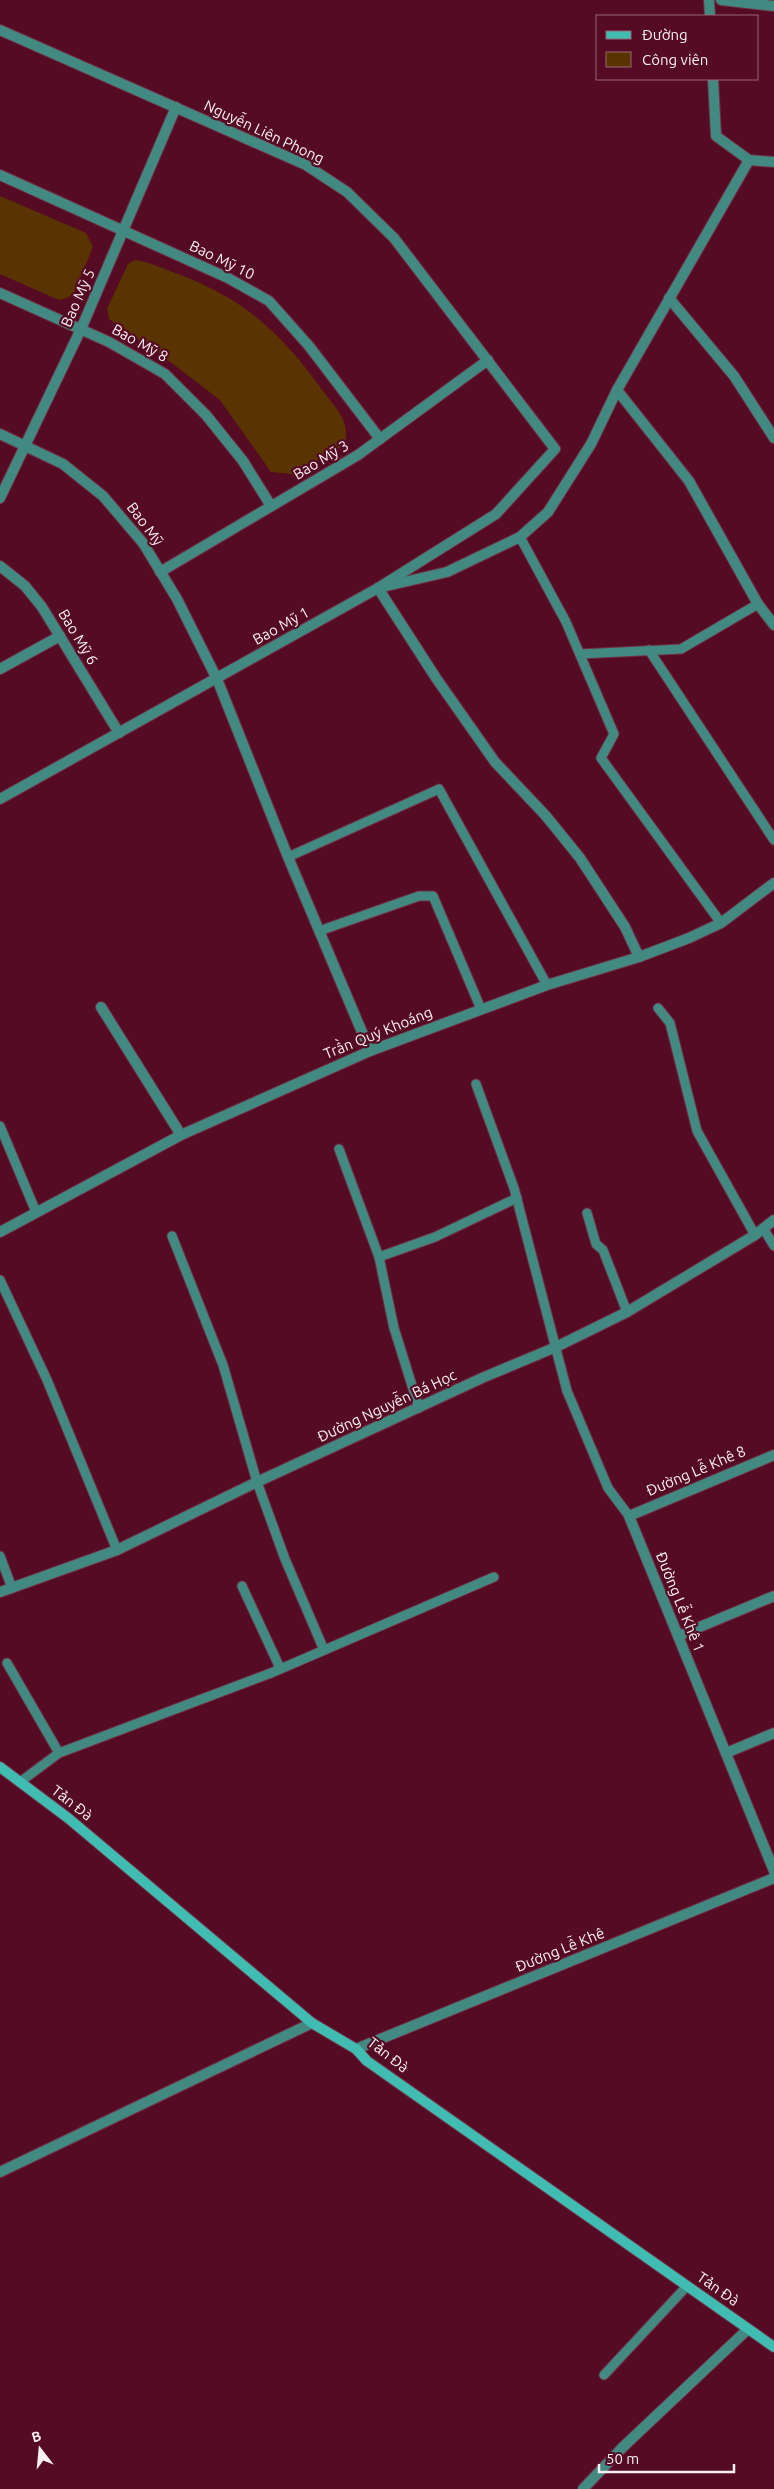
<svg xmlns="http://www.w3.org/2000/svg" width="774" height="2489" viewBox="0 0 774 2489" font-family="Ubuntu,sans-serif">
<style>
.green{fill:#5a3400}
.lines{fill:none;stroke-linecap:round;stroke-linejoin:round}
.lane-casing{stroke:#6f3045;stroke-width:11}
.street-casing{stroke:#6f3045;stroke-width:12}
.secondary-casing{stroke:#6f3045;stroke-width:12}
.lane{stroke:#428982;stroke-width:9}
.street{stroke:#428982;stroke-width:10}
.secondary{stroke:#41bcb2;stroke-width:10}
.labels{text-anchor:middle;stroke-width:4.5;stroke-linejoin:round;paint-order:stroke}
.street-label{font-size:15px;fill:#faf0f1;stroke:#550b24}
</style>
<rect width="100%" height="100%" fill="#550b24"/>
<!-- green -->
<g class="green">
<polygon points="0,196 86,233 93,247 74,293 67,298 59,300 0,274"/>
<path d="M135 260C150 262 164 269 178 274 245 299 282 334 323 391 337 410 350 420 345 445L292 474 271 472 220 400 160 354 109 319 107 309 128 264Z"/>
</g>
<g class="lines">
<!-- lane casing -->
<g class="lane-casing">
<g id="lane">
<polyline points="520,537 566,622 614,734 601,758 721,923"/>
<polyline points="649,650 774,840"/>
<polyline points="580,654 681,649 758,604"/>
<polyline points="288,857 439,789 547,985"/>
<polyline points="319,931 419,896 433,896 481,1009"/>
<polyline points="658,1008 670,1023 697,1131 755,1235"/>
<polyline points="476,1084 514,1188 567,1391 608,1488 629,1516"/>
<polyline points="0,1126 36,1212"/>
<polyline points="339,1149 379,1257 394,1328 419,1408"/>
<polyline points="587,1213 596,1244 603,1250 627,1312"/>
<polyline points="763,1228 774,1246"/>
<polyline points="172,1236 223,1365 257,1482 285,1559 324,1650"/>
<polyline points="379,1257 435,1237 517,1198"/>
<polyline points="0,1280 47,1380 117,1550"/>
<polyline points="0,1556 12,1588"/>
<polyline points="242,1586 280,1668"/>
<polyline points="7,1663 59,1753"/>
<polyline points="20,1782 59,1753 271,1673 494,1577"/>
<polyline points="604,2375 687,2286"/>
</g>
</g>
<!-- street casing -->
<g class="street-casing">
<g id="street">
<polyline points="709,0 710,16"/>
<polyline points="721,0 774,6"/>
<polyline points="0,30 306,165 347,192 394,238 555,449 496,514 378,588 0,799"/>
<polyline points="713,79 716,136 749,160 774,162"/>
<polyline points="0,175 228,278 269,301 309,346 380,439"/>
<polyline points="0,293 109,342 165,374 206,415 243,461 271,506"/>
<polyline points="669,298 734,376 774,438"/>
<polyline points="617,390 689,481 758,604 774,625"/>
<polyline points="0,434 63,464 103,496 143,543 177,599 217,679 288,857 370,1051"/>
<polyline points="0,498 81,329 176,107"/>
<polyline points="0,566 25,586 42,607 119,733"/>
<polyline points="160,572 358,455 488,360"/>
<polyline points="0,669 60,636"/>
<polyline points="639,957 625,927 580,858 546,816 495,762 436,678 378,588 447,572 520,537 548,512 591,444 617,390 749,160"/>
<polyline points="101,1007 181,1135"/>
<polyline points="0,1232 181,1135 370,1051 547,985 639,957 689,938 721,923 774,883"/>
<polyline points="774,1455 629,1516 774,1871"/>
<polyline points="0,1592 117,1550 257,1482 482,1378 556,1347 627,1312 755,1235 774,1220"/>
<polyline points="678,1636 774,1596"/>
<polyline points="726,1753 774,1733"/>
<polyline points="356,2049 774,1878"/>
<polyline points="0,2172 312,2023"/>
<polyline points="583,2489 623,2447 748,2329"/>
</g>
</g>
<!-- secondary casing -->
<g class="secondary-casing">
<polyline id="secondary" points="0,1767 68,1818 312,2023 356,2049 367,2061 774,2347"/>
</g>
<!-- lane -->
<use href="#lane" class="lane"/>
<!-- street -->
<use href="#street" class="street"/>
<!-- secondary -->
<use href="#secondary" class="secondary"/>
</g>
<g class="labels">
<!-- street labels -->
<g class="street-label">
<text transform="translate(264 132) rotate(25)" y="5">Nguyễn Liên Phong</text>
<text transform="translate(222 260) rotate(26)" y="5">Bao Mỹ 10</text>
<text transform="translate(78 298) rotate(-66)" y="5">Bao Mỹ 5</text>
<text transform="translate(140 343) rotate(29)" y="5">Bao Mỹ 8</text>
<text transform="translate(321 460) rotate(-31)" y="5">Bao Mỹ 3</text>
<text transform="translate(145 524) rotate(53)" y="5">Bao Mỹ</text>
<text transform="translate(281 626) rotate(-29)" y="5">Bao Mỹ 1</text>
<text transform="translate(78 637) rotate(59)" y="5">Bao Mỹ 6</text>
<text transform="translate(378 1033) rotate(-22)" y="5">Trần Quý Khoáng</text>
<text transform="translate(387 1406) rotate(-25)" y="5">Đường Nguyễn Bá Học</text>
<text transform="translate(696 1471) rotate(-23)" y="5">Đường Lễ Khê 8</text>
<text transform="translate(680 1602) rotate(68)" y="5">Đường Lễ Khê 1</text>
<text transform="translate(72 1803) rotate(38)" y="5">Tản Đà</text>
<text transform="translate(560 1950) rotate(-22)" y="5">Đường Lễ Khê</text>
<text transform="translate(388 2055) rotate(38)" y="5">Tản Đà</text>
<text transform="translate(718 2289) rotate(35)" y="5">Tản Đà</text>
</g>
</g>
<!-- legend -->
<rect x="596" y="15" width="162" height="65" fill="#550b24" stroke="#976776"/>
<rect x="606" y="31" width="25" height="8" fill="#41bcb2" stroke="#976776"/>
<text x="642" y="40" font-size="15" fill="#faf0f1">Đường</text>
<rect x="606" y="52" width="25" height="15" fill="#5a3400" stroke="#976776"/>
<text x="642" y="65" font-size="15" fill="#faf0f1">Công viên</text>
<!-- north arrow -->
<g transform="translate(40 2449) rotate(344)" stroke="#550b24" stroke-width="4" paint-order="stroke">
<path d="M0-4L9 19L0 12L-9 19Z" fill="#faf0f1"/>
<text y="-8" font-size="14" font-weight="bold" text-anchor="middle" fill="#faf0f1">B</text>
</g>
<!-- scale -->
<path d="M599 2464v8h135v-8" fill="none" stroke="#faf0f1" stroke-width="2.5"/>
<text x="606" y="2464" font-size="15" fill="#faf0f1" stroke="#550b24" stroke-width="4" paint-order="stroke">50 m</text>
</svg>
